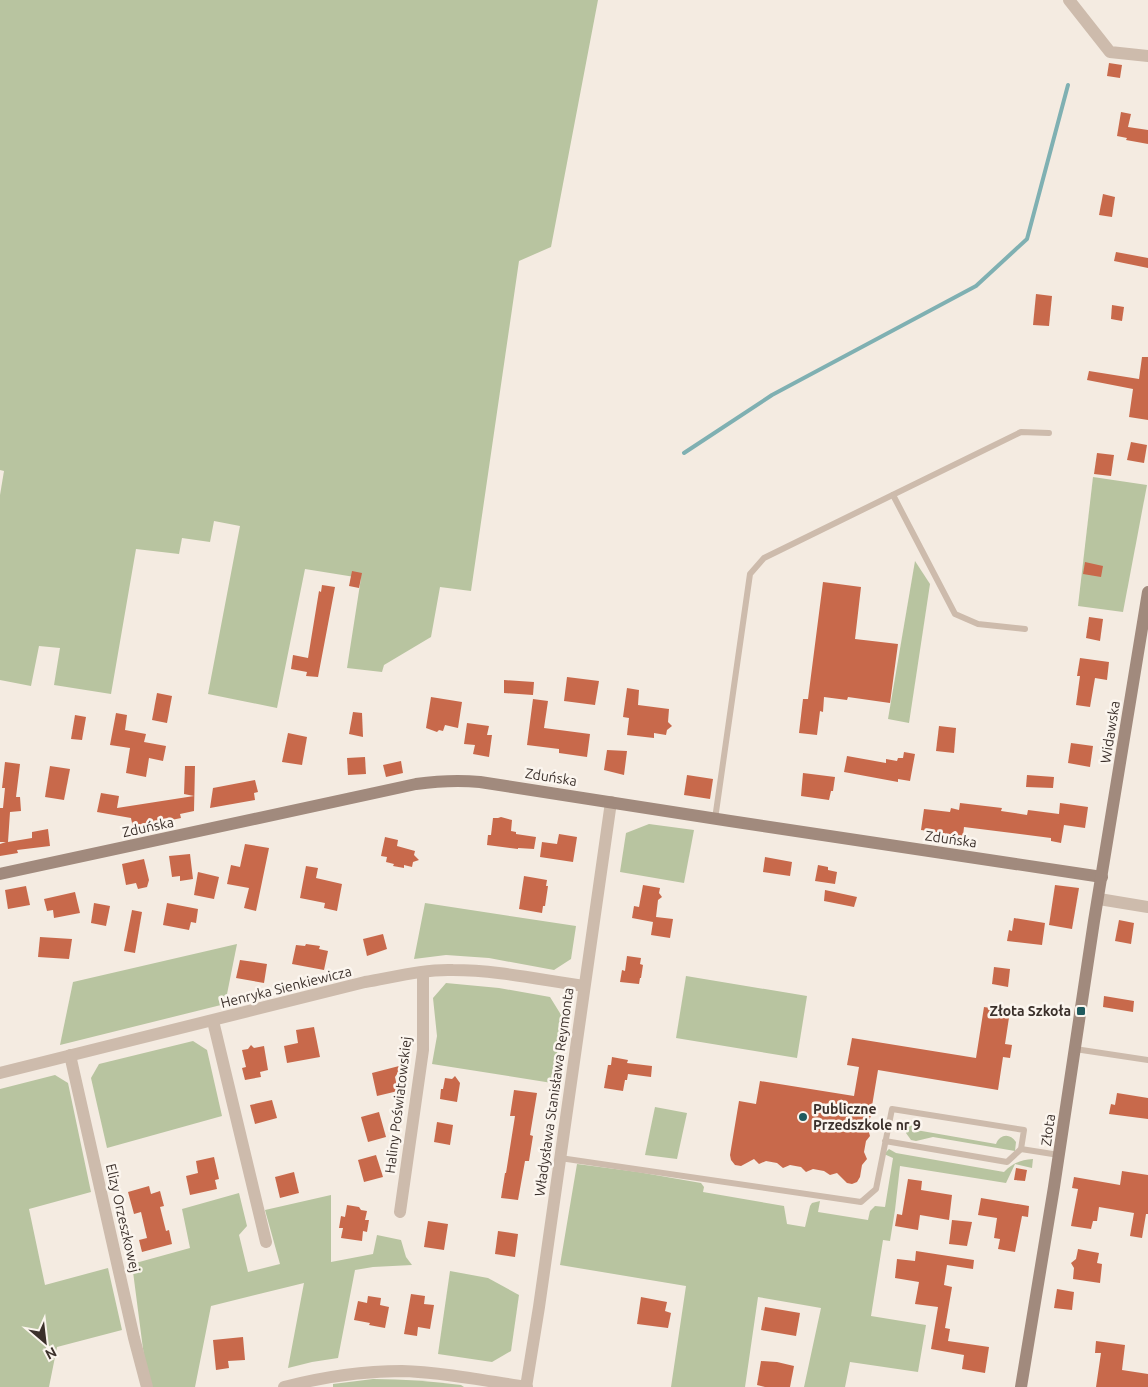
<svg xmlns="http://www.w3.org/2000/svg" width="1148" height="1387" viewBox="0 0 1148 1387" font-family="Ubuntu,sans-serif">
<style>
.green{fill:#b8c4a0}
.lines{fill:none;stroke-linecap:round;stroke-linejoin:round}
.stream{stroke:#7fb0b2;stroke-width:4}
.building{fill:#c8694b}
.lane{stroke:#cdbbac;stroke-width:6}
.street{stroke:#cdbbac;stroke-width:12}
.secondary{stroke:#a18a7d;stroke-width:12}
.poi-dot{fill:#1f5a5e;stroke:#fbf5ee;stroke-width:2}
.labels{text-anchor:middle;stroke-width:5;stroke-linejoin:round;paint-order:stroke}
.street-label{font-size:14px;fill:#3b302b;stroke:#fbf5ee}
.poi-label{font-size:14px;font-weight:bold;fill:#3b302b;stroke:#fbf5ee;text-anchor:end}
</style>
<rect width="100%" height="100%" fill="#f4ebe1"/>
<!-- green -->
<g class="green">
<polygon points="0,0 598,0 551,247 519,261 471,591 440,587 431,637 384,665 382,672 347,668 361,578 305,569 277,708 208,694 240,526 214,521 210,542 182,538 179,554 136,549 111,694 54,685 60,648 39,646 31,686 0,680 0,495 4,471 0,470"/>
<polygon points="1093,477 1147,485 1123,612 1078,606"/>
<polygon points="915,561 930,584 909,723 888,719"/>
<polygon points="649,824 694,830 684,883 620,872 626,833"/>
<polygon points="425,903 576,926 571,959 554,970 489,958 446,955 414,959"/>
<polygon points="237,944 225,1004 60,1045 73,982"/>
<polygon points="686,976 807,996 797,1058 676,1038"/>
<polygon points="446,983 499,988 550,997 563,1018 552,1083 432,1064 437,1036 433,998"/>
<polygon points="193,1041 207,1050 222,1116 107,1148 91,1078 99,1064"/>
<polygon points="55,1075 68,1083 91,1192 29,1209 45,1285 108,1268 122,1330 57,1347 49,1387 0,1387 0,1089"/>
<polygon points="655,1107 687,1113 677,1159 645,1155"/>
<path d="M912 1120H917L916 1130 996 1144C1000 1134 1010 1133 1016 1142L1015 1151 933 1137 916 1141 911 1140 906 1133V1130L907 1126Z"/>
<path d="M889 1149 896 1153 1004 1172C1013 1163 1020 1160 1033 1159L1032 1168 1015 1164 1006 1183 900 1166 895 1210 890 1241 883 1240 871 1316 926 1325 918 1372 850 1362 845 1387H804L821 1308 758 1297 745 1387H671L686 1286 560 1265 577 1164 638 1172 701 1183 704 1187 703 1192 784 1206 787 1224 805 1227 810 1206 812 1203 820 1201 818 1212 868 1220 870 1211 875 1206 885 1207 893 1158 884 1154Z"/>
<polygon points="239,1193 247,1226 239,1235 248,1272 280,1264 265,1210 331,1195 331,1262 373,1254 377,1235 401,1240 406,1257 412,1265 373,1267 355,1270 338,1358 312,1362 288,1368 304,1283 211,1306 195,1387 152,1387 146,1372 132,1264 190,1248 182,1209"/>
<polygon points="450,1271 488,1278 519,1295 511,1351 492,1362 438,1354"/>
<path d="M373 1379C403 1379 431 1381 461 1385L464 1387H333V1384Z"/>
</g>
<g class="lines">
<!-- stream -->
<polyline class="stream" points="684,453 772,395 976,286 1027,239 1068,85"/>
</g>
<!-- building -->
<g class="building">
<polygon points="1109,63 1122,65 1120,78 1107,76"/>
<polygon points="1121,112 1131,114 1128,127 1148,130 1148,144 1126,140 1127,138 1117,136"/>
<polygon points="1103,194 1115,197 1112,217 1099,215"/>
<polygon points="1116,252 1148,258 1148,268 1114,261"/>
<polygon points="1036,294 1052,296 1049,326 1033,325"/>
<polygon points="1112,305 1124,307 1122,321 1111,319"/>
<polygon points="1142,357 1148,357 1148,420 1129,417 1133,389 1087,380 1089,371 1139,379"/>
<polygon points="1131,442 1147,445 1144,463 1127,460"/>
<polygon points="1097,453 1114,455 1111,476 1094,474"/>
<polygon points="1085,562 1103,566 1101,577 1083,574"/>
<polygon points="352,571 362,573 359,588 349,586"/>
<polygon points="823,582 861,587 855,639 898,644 890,703 848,697 847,700 824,697 823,712 820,711 817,735 799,733 803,699 808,699"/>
<polygon points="322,585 335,587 318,677 306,676 307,672 291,669 293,655 308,658 319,591 321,592"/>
<polygon points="1089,617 1103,619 1100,641 1086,638"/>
<polygon points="1080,658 1109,662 1107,680 1095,678 1090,707 1076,705 1080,676 1077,676"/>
<polygon points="567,677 599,681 595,705 564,701"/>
<polygon points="504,680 534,682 533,695 504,693"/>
<polygon points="627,688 639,690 638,705 669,709 668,722 672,726 667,730 666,735 654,733 654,738 627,735 629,718 623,717"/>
<polygon points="157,693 172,696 167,723 152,720"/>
<polygon points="431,697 462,702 458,728 445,725 443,731 439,730 437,732 426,728"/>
<polygon points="533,699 548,701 544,728 590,734 587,757 559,753 559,749 527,745"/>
<polygon points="353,712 362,713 363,737 349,734"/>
<polygon points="116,713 127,715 125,730 146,734 144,742 166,746 163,761 149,758 146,777 126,773 130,748 110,745"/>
<polygon points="75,715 86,717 82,740 71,739"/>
<polygon points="467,723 489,726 487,735 492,735 489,757 473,754 475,745 464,744"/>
<polygon points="939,726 956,728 954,753 936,751"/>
<polygon points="288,733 307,737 302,765 282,762"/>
<polygon points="1071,743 1093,746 1090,767 1068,763"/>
<polygon points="607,750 627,751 624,775 604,770"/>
<polygon points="904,752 915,754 910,781 898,779 898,782 844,772 847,756 886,763 886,759 897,761 898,758 903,758"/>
<polygon points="365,757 366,774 348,775 347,758"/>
<polygon points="401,761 403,773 386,777 383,765"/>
<polygon points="5,762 20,764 16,797 20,797 21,811 10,812 8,842 32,838 32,832 48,829 50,846 17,850 18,853 0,856 0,844 6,842 0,842 0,808 3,808 5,788 2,788"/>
<polygon points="50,766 70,769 64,800 45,797"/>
<polygon points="185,766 195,766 194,811 180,814 181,818 133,828 131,818 97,812 101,793 119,796 117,808 194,796 184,794"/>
<polygon points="803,773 835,777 833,791 831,791 829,800 801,796"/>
<polygon points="687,775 713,779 710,799 684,795"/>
<polygon points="1027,775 1054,777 1053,788 1026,787"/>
<polygon points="255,780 258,792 254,793 255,800 210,808 213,788"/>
<polygon points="960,803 1002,808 1001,811 1027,815 1028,810 1059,814 1060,803 1088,807 1085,828 1064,825 1061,843 1051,841 1051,838 964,827 963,836 921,830 924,809 950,812 951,808 959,810"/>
<polygon points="501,817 512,820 511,831 516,832 516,834 536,837 534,849 518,848 518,849 487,845 488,835 491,835 493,818 498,818"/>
<polygon points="559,834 577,837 573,862 540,857 542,842 557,844"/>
<polygon points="385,837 398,840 397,846 415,851 414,855 419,860 413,862 412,867 404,865 404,868 393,866 394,864 386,862 387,857 381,856"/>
<polygon points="245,844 269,848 256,911 244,908 249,888 227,884 231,865 240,867"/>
<polygon points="190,854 193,879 180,881 180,876 172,877 169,856"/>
<polygon points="765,857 792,862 790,876 763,872"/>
<polygon points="144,859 149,880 147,887 138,889 136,883 126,885 122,864"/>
<polygon points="818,865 828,867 828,870 837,872 835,884 815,881"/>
<polygon points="306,866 318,868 316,878 342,884 337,911 324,908 325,903 300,898"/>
<polygon points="198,872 219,877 214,899 194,895"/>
<polygon points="524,876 547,880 546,886 548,886 545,906 543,906 542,913 519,909"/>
<polygon points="643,885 660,888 659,893 662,897 658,900 656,917 673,919 670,938 651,935 653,922 632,918 634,906 639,907"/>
<polygon points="1055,885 1079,888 1072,929 1049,925"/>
<polygon points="26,886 30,905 8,909 5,890"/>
<polygon points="825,890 857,897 854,907 824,901"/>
<polygon points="75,892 80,913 54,918 53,910 47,911 44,899"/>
<polygon points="94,903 110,906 106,926 91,923"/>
<polygon points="167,903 198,909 196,923 191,922 189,930 163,925"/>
<polygon points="132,910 142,912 135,953 124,951"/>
<polygon points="1014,918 1045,923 1042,945 1007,941 1009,930 1012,931"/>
<polygon points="1119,920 1134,923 1131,944 1115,941"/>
<polygon points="383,934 387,949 367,956 363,939"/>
<polygon points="40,937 72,939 69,959 38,957"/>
<polygon points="306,944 320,946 319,949 328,951 324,970 292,964 296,945 305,946"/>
<polygon points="627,956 641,958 640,964 643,965 641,978 640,978 639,984 620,982 622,970 625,971"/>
<polygon points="240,960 267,964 264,983 236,978"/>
<polygon points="994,967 1010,969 1008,987 992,984"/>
<polygon points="1104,996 1134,1001 1133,1012 1103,1007"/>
<polygon points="984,1007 1010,1011 1005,1044 1012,1045 1010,1058 1003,1057 998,1090 878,1070 872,1106 874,1112 870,1118 868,1129 870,1136 866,1141 864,1152 867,1159 862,1165 860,1177 857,1182 852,1184 847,1183 837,1173 830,1175 824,1171 813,1169 806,1172 801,1167 790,1165 783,1168 777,1163 766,1161 759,1164 754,1159 741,1166 735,1165 731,1160 730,1155 739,1101 756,1104 760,1081 854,1096 859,1067 847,1065 852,1038 976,1058"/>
<polygon points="314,1027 320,1057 287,1063 284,1046 298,1043 296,1030"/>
<polygon points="251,1045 254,1048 264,1046 268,1070 260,1072 261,1077 245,1080 242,1068 246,1067 242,1050 248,1049"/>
<polygon points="612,1057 628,1060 627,1063 652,1066 651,1077 628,1074 627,1080 625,1080 623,1091 604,1088 608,1065 611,1065"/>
<polygon points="403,1065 395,1077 398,1091 377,1096 372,1073"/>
<polygon points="455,1076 460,1083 457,1102 440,1099 441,1089 443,1089 445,1078 452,1079"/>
<polygon points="514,1090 537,1093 530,1135 533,1136 529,1161 525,1161 518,1200 501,1198 505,1173 506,1173 515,1116 510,1116"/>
<polygon points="1117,1093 1148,1098 1148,1119 1109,1114 1111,1104 1115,1105"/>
<polygon points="272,1100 277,1118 255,1124 250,1105"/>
<polygon points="379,1112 386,1137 368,1142 361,1117"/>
<polygon points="437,1122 453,1125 450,1145 434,1142"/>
<polygon points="376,1155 383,1177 364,1182 358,1160"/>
<polygon points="214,1157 219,1179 215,1180 217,1189 190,1195 186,1176 198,1173 196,1161"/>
<polygon points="1016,1168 1027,1170 1025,1181 1014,1180"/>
<polygon points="1122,1171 1148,1175 1148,1214 1146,1214 1142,1238 1130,1236 1134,1213 1099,1207 1097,1221 1093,1221 1091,1229 1071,1226 1078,1189 1072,1188 1074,1177 1120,1185"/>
<polygon points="294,1172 299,1193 280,1198 275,1177"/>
<polygon points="908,1179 922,1181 921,1190 952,1195 949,1220 920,1215 918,1230 895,1226 897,1214 902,1215"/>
<polygon points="149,1186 151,1194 160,1191 164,1206 160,1207 166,1231 169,1230 172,1244 142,1252 139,1240 147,1238 141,1212 134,1214 128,1192"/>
<polygon points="981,1198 1029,1206 1028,1217 1022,1216 1015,1252 998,1249 1000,1239 994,1238 997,1218 978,1215"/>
<polygon points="347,1205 359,1207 361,1210 367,1211 365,1220 369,1220 367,1232 363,1231 362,1241 341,1238 343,1228 339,1228 341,1216 345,1217"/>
<polygon points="952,1220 972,1222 967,1246 949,1244"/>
<polygon points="428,1221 448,1224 444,1250 424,1247"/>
<polygon points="498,1231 518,1234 515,1257 495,1254"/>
<polygon points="1078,1249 1099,1253 1097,1263 1102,1264 1100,1283 1073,1279 1074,1268 1071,1263 1076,1259"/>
<polygon points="916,1251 974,1260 973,1269 947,1265 944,1285 952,1287 945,1328 950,1329 948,1341 989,1347 985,1373 962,1369 964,1355 931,1349 938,1307 915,1304 919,1282 895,1278 897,1259 915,1261"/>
<polygon points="1057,1289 1074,1292 1072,1310 1054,1308"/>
<polygon points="411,1294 425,1296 424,1304 434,1305 430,1329 418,1327 417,1336 404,1334"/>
<polygon points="368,1296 381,1298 380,1305 389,1307 385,1328 369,1325 370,1323 354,1320 358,1301 367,1303"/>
<polygon points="641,1297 667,1302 665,1311 671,1313 668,1328 637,1324"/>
<polygon points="765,1307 800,1313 796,1336 761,1330"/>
<polygon points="243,1337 245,1360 228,1361 229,1368 216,1370 213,1340"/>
<polygon points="1096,1341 1125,1345 1122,1370 1148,1374 1148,1387 1096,1387 1101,1353 1095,1353"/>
<polygon points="761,1361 777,1362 794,1366 790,1387 765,1387 757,1385"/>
</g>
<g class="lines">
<!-- lane -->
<g class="lane">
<polyline points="893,495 955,614 978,624 1025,629"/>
<polyline points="715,819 750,574 764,558 1021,432 1049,433"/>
<polyline points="1075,1049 1148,1060"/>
<polyline points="1021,1149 1059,1155"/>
<polyline points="560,1158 861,1202 876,1189 892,1109 1024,1130 1021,1149 1007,1162 885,1141"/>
</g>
<!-- street -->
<g class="street">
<polyline points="1069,0 1110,52 1148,56"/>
<polyline points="1099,899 1148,907"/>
<polyline points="213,1021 266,1242"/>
<polyline points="70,1055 134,1338 147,1387"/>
<path d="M0 1073 365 982C394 977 424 969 453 970 497 970 541 980 584 986"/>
<polyline points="400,1212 423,1050 423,972"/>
<path d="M284 1387C323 1377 362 1371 402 1371 443 1372 486 1381 527 1387"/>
<polyline points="526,1387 539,1307 611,802"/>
</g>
<!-- secondary -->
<g class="secondary">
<path d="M0 874 416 784C438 781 458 780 480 782L730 821 1102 877"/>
<polyline points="1021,1387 1054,1187 1094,921 1148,592"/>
</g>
</g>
<!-- markers -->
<g class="poi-dot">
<rect x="1076" y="1006" width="10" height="10" rx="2.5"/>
<circle cx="803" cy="1117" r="5"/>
</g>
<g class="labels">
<!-- street labels -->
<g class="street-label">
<text transform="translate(1110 732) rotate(-81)" y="5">Widawska</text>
<text transform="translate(551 777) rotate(9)" y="5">Zduńska</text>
<text transform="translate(148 827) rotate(-12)" y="5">Zduńska</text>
<text transform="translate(951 839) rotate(8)" y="5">Zduńska</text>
<text transform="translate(286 987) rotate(-14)" y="5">Henryka Sienkiewicza</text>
<text transform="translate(554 1092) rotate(-82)" y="5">Władysława Stanisława Reymonta</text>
<text transform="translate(398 1105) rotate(-83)" y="5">Haliny Poświatowskiej</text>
<text transform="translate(1048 1130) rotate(-82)" y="5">Złota</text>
<text transform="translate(123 1218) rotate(77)" y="5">Elizy Orzeszkowej</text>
</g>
<!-- poi labels -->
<g class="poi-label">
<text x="1071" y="1016">Złota Szkoła</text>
<text x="813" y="1114" text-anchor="start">Publiczne<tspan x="813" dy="16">Przedszkole nr 9</tspan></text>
</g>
</g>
<!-- north arrow -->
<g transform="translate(45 1342) rotate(152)" stroke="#fbf5ee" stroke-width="4" paint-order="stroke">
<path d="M0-4L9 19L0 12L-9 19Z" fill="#3b302b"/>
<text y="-8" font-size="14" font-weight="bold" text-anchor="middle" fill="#3b302b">N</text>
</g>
</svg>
